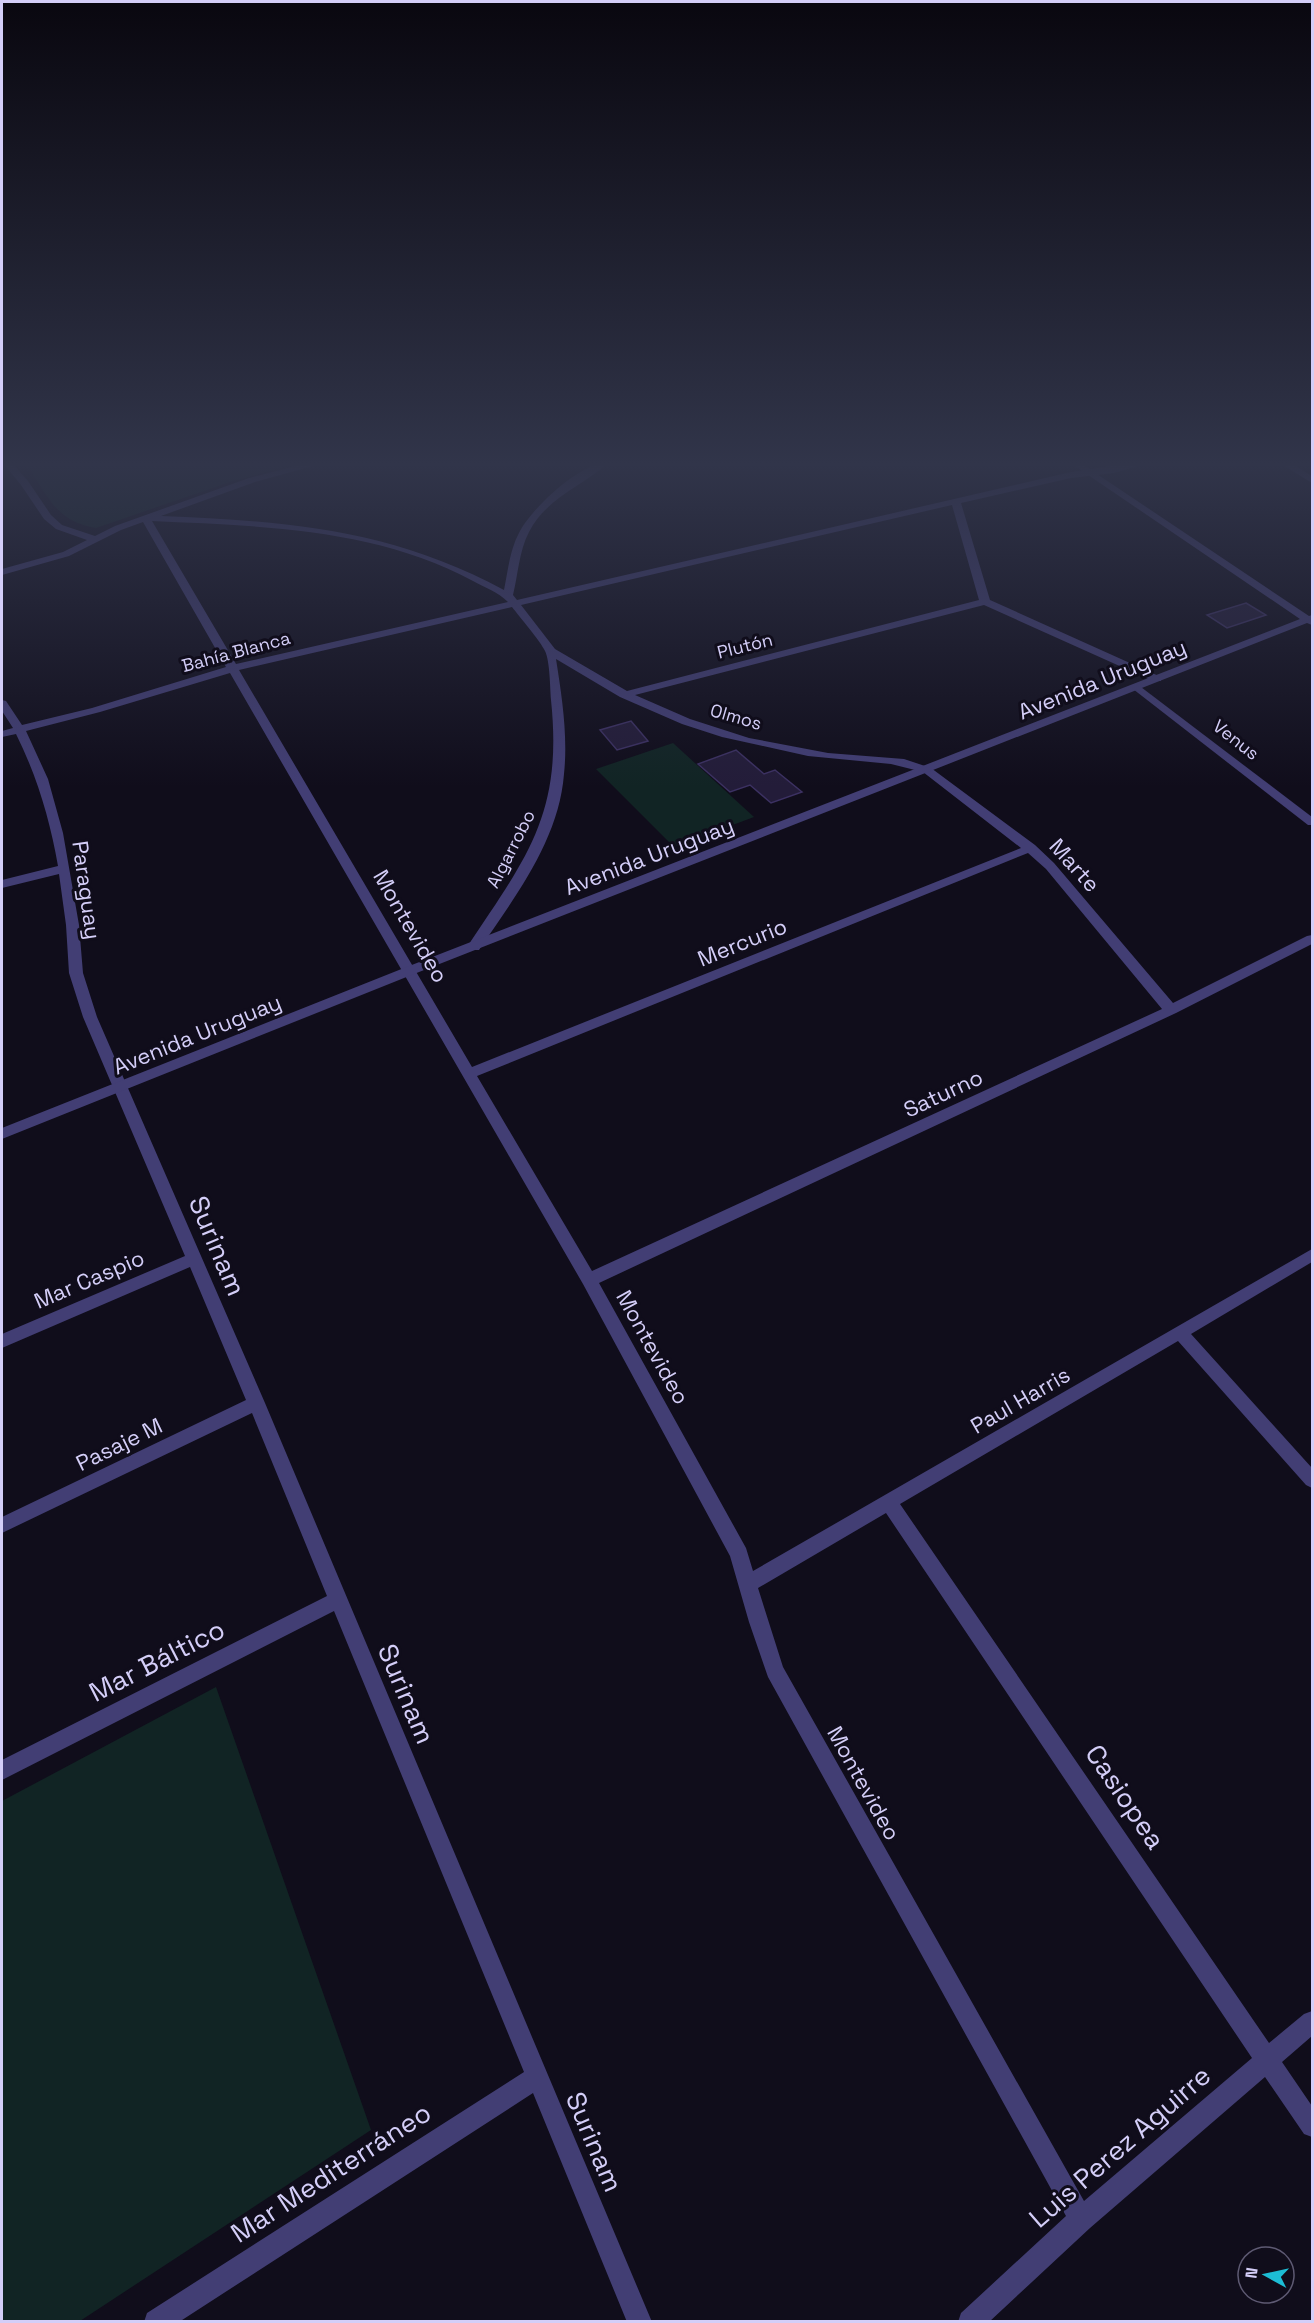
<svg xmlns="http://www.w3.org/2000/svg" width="1314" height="2323" viewBox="0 0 1314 2323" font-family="'Space Grotesk',sans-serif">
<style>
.green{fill:#112424}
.building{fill:#231c39;stroke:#3c3162;stroke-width:1.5}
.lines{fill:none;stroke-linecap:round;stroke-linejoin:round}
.minor{fill:#423e74;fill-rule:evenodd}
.tertiary{fill:#423e74;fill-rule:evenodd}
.labels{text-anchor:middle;stroke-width:6;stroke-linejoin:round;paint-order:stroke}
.far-street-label{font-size:18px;fill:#d4cef8;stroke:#100d1b}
.street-label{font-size:22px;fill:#d4cef8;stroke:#100d1b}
.near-street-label{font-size:27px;fill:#d4cef8;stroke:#100d1b}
</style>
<rect width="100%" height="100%" fill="#100d1b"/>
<!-- green -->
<g class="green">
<path d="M182 462H303L230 482 96 528C57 522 47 496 28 466Z"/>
<polygon points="673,743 754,817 674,847 596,769"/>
<polygon points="216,1687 371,2130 80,2321 2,2321 2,1801"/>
</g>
<!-- building -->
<g class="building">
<polygon points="1246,603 1266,615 1227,628 1207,615"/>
<polygon points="631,721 648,741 617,750 600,730"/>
<polygon points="736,750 764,774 775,770 802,792 771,803 750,785 730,792 698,764"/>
</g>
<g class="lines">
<!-- minor -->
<g class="minor">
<path d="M2 462H11L28 481 51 515 62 525 95 536 115 526 249 478 311 462H327L255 482 161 516C286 521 391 529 504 590 508 570 510 549 520 531 533 507 581 462 609 462 583 486 546 498 529 532 519 551 518 575 513 595L517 600 1071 472 1135 462H1152L1114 473 1071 478 961 503 990 600 1161 677V681H1153L984 605 635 695 690 719 749 738 828 753 904 759 931 768 1035 845 1054 863 1173 1003 1307 936 1312 935V944L1176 1013 599 1283 746 1548 753 1571 1312 1249V1262L1191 1334 1312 1468V1488L1306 1485 1178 1341 900 1504 1269 2043 1304 2014 1312 2011V2036L1282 2062 1312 2106V2137L1304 2134 1265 2077 1090 2228 989 2322H958L961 2313 1066 2216 768 1677 749 1622 730 1556 583 1284 230 673 100 712 26 731 48 779 63 833 79 925 83 973 97 1017 265 1403 652 2322H627L533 2093 179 2322H144L147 2313 524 2072 334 1611 2 1780V1760L327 1596 252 1413 2 1533V1517L246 1400 190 1267 2 1348V1334L185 1256 83 1017 69 973 66 925 59 874 2 888V880L58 866C50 820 37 776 16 734L2 737V731L13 728 2 711V700L6 701 22 725 92 708 226 667 143 522 121 530 69 556 2 575V569L63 552 87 540 56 529 44 519 21 485ZM952 505 979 600 627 691 555 649 521 605ZM152 521C259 526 376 528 473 581 484 587 498 592 508 602L236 664ZM512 607C519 616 541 642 545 651 550 661 550 688 551 700 563 814 527 857 467 947L469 950H479C515 897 559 840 564 774 568 736 562 697 556 659L620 697 682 724 722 737 808 756 891 764 923 772 1021 848 472 1067 239 670ZM1028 853 1046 869 1162 1009 592 1271 477 1076ZM886 1513 1252 2058 1084 2201 783 1667 758 1588Z"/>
<polygon points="1278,462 1289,462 1312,476 1312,483"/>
<polygon points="1137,684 1312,817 1312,825 1308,825 1133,689 1133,685"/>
</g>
<!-- tertiary -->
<polygon class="tertiary" points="1069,462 1079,462 1309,616 1312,615 1312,625 1307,623 414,974 2,1139 2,1128 404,968 1300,619"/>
</g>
<!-- sky -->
<linearGradient id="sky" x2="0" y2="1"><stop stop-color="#09070f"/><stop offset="0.59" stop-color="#31354a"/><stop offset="1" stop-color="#31354a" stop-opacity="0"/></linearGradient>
<rect width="1314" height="787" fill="url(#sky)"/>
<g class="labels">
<!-- far-street labels -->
<g class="far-street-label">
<text transform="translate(745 646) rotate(-14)" y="6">Plutón</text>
<text transform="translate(236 652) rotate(-15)" y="6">Bahía Blanca</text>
<text transform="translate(736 717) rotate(16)" y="6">Olmos</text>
<text transform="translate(1236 740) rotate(38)" y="6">Venus</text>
<text transform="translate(511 849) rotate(-63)" y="6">Algarrobo</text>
</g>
<!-- street labels -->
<g class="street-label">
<text transform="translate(1102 679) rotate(-22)" y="8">Avenida Uruguay</text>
<text transform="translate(649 856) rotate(-21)" y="8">Avenida Uruguay</text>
<text transform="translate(1075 865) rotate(48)" y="8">Marte</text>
<text transform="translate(87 890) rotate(82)" y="8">Paraguay</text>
<text transform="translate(411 926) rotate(60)" y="8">Montevideo</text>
<text transform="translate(742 942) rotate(-22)" y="8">Mercurio</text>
<text transform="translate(197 1034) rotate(-22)" y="8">Avenida Uruguay</text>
<text transform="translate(943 1093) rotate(-25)" y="8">Saturno</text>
<text transform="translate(89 1279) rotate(-23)" y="8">Mar Caspio</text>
<text transform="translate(653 1347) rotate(61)" y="8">Montevideo</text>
<text transform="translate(1020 1400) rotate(-30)" y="8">Paul Harris</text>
<text transform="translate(119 1444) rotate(-26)" y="8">Pasaje M</text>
<text transform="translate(864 1783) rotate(61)" y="8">Montevideo</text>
</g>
<!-- near-street labels -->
<g class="near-street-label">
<text transform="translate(217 1246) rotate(67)" y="9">Surinam</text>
<text transform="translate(157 1661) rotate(-27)" y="9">Mar Báltico</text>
<text transform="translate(406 1694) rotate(67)" y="9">Surinam</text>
<text transform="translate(1125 1797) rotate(56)" y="9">Casiopea</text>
<text transform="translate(594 2142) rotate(67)" y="9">Surinam</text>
<text transform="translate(1120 2147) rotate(-41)" y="9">Luis Perez Aguirre</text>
<text transform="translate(331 2173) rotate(-33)" y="9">Mar Mediterráneo</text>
</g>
</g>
<!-- border -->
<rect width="1314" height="2323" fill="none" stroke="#d4cef8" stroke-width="6"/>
<!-- north arrow -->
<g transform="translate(1266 2275) rotate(278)"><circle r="28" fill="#100d1b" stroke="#5e5a73" stroke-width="1.5"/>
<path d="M0-4.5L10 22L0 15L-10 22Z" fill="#1dbdd5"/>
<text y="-9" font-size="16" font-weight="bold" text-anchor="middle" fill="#d4cef8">N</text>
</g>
</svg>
